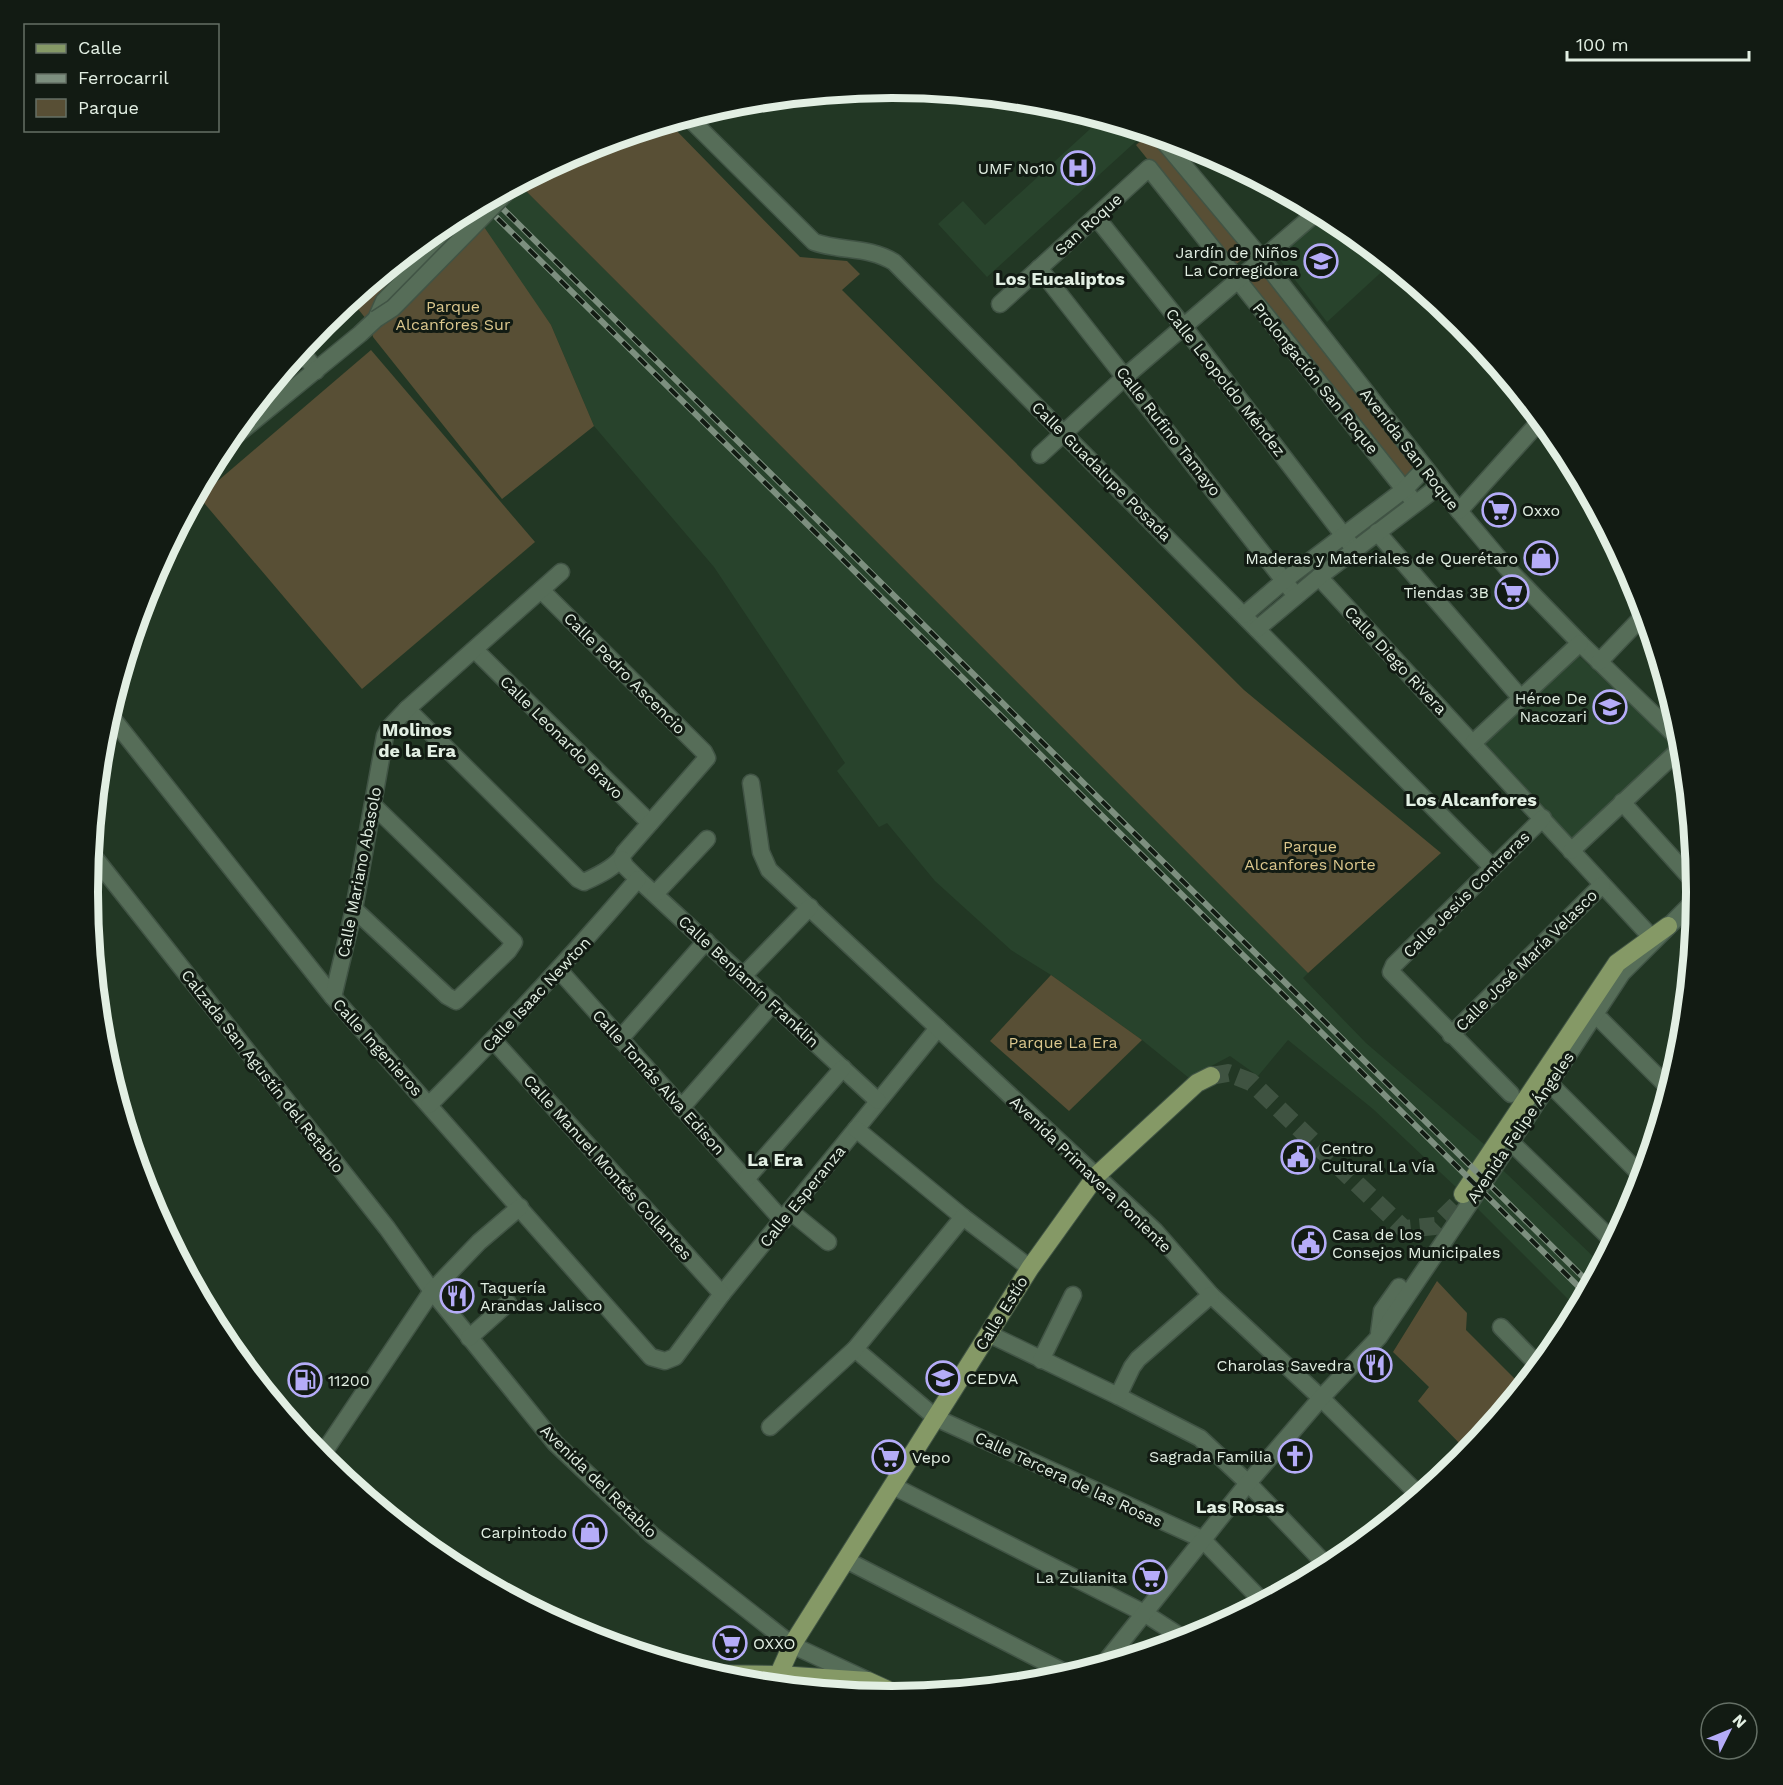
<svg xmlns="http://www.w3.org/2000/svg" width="1783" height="1785" viewBox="0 0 1783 1785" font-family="'Work Sans',sans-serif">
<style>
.built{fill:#28432c}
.green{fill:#584f35}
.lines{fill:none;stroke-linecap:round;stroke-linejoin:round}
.major-tunnel{stroke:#3f5341;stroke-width:18;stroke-dasharray:18 9;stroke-linecap:butt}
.minor-casing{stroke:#415445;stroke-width:19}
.major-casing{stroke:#415445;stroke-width:20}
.minor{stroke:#566d58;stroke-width:16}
.major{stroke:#859966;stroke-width:18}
.rail-casing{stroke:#7d8f7f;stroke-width:6}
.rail{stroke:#121b13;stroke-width:4;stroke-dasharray:11;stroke-linecap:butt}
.minor-bridge-casing{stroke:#415445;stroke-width:19;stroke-linecap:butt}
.minor-bridge{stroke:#566d58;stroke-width:16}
.labels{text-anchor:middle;stroke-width:6;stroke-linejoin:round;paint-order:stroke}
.poi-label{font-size:16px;fill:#e2efe3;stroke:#121b13;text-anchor:end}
.street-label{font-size:16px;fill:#e2efe3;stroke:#121b13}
.park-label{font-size:16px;fill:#dbc78d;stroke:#121b13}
.neighbourhood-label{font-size:18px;font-weight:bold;fill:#e2efe3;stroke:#121b13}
.rim{fill:none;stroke:#e2efe3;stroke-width:8}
</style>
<rect width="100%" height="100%" fill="#223724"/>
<!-- built -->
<g class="built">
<polygon points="1101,119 1142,132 1144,134 987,277 938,224 963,201 985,225"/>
<polygon points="519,184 1308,973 1303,978 1366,1043 1486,1146 1486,1154 1601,1264 1577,1308 1459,1190 1373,1109 1288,1040 1258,1076 1230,1056 1189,1078 1142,1040 1051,975 1011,950 935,881 887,823 879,827 837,771 845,763 714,567 594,426 551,325 468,211"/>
<polygon points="1319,213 1339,224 1389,265 1327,322 1274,252"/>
<polygon points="1578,655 1674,745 1572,838 1484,742"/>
</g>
<!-- green -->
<g class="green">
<polygon points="669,123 800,257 847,261 860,274 842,290 1244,690 1441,853 1308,973 519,184 584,149"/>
<polygon points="1149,134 1251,252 1234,266 1136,145"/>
<polygon points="468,211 482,224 551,325 594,426 502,499 373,337 370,324 351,300 445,223"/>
<polygon points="1261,262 1417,466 1401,479 1242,276"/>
<polygon points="371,350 535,542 362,689 199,497"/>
<polygon points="1051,975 1142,1040 1069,1111 990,1041"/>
<polygon points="1437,1281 1467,1313 1466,1330 1522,1386 1468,1452 1418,1401 1429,1387 1393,1352"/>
</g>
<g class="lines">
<!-- major-tunnel -->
<polyline class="major-tunnel" points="1211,1076 1228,1073 1251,1082 1404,1229 1435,1226 1456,1205 1463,1194"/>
<!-- minor casing -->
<g class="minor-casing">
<g id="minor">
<path d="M688 117 814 242C842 252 868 246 894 262L1492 867"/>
<polyline points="1160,137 1262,259 1459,511 1507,568 1580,643 1681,741"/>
<polyline points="1096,217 1184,327 1354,549"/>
<polyline points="1039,268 1296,596"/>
<polyline points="1000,304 1149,168 1415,503"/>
<polyline points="301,350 316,371"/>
<polyline points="223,446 360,334 376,319 384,301 474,208"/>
<polyline points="1040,455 1126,376 1317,212"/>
<polyline points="1459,511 1540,421"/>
<polyline points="1377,532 1520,697"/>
<polyline points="1319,577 1652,938"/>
<polyline points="1244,615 1285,580 1405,489 1425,468"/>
<polyline points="1257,629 1319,577 1439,486"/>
<polyline points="475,650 650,823"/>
<polyline points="1599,662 1644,615"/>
<path d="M407 709 578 879 584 882C597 876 619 866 624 853L707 758 704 752 541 590"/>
<polyline points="109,714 333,997 651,1357 665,1361 675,1357 722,1294 938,1028"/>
<polyline points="1473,743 1580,643"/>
<polyline points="751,783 761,852 769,870 1155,1231 1211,1295 1321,1398 1419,1495"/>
<polyline points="1622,802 1695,883"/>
<polyline points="1571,851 1682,747"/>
<polyline points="91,853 387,1228 432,1291 555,1443 652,1535 792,1645 867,1680"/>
<polyline points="622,859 625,866 638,879 878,1101"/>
<polyline points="655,894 707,839"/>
<polyline points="354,909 447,996 456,1001 508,951 514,942 374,806"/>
<polyline points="559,970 783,1221"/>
<polyline points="743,976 810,907"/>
<polyline points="333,997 354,909 385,736 389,728 407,709 561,572"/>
<polyline points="1601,1020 1669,1088"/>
<polyline points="1451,1035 1602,885"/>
<polyline points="620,1039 706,941"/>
<polyline points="494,1041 722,1294"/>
<polyline points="1553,1087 1642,1176"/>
<polyline points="1511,1094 1391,972 1394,965 1543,818"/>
<path d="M429 1105C502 1032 571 957 638 879"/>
<polyline points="681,1108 773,1003"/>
<polyline points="856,1129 963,1217 1030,1268"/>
<polyline points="1515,1146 1613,1241"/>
<polyline points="746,1179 843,1068"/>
<polyline points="790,1211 828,1242"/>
<polyline points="1501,1327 1539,1366"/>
<polyline points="1379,1333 1382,1311 1399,1287"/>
<polyline points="989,1334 1118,1396 1200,1438 1248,1483 1328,1567"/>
<polyline points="469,1338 508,1303"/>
<polyline points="855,1349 936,1418 1202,1539 1263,1602"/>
<polyline points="1041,1360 1073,1295"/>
<polyline points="1118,1396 1132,1367 1138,1359 1211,1295"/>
<polyline points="770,1427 855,1349 963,1217"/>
<polyline points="320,1458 432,1291 479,1242 520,1207"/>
<polyline points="893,1486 1144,1613 1186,1640"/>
<polyline points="846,1560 1070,1675"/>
<polyline points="1103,1665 1248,1483 1321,1398 1379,1337 1495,1166 1622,973 1695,900"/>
</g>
</g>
<!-- major casing -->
<g class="major-casing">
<g id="major">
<polyline points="1463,1194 1617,963 1668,926"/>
<polyline points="708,1674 779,1675 868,1681 901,1696"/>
<polyline points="774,1685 792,1645 1030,1268 1096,1176 1197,1083 1211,1076"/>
</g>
</g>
<!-- minor -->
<use href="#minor" class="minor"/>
<!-- major -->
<use href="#major" class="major"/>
<!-- rail casing -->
<g class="rail-casing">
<g id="rail">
<polyline points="492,198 1590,1284"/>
<polyline points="482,203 1585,1293"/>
</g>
</g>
<!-- rail -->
<use href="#rail" class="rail"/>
<!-- minor-bridge casing -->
<g class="minor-bridge-casing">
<polyline id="minor-bridge" points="376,319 393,308 511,188"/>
</g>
<!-- minor-bridge -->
<use href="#minor-bridge" class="minor-bridge"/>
</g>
<!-- icons -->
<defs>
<g id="hospital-ring" transform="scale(1.725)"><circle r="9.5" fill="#121b13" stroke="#b5acf8" stroke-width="1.5"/><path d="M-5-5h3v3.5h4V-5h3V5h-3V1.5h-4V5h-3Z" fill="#b5acf8"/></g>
<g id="school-ring" transform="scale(1.725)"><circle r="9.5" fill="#121b13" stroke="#b5acf8" stroke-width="1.5"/><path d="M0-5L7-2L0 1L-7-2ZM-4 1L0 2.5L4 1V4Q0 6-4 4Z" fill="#b5acf8"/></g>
<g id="supermarket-ring" transform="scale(1.725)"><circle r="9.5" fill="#121b13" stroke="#b5acf8" stroke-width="1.5"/><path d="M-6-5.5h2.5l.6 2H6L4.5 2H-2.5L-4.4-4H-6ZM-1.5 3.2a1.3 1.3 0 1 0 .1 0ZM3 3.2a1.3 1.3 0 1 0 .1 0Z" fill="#b5acf8"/></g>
<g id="shop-ring" transform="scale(1.725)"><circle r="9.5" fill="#121b13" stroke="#b5acf8" stroke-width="1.5"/><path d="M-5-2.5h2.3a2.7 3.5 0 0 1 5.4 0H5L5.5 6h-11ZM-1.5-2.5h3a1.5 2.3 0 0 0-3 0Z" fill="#b5acf8"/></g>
<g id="civic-ring" transform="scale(1.725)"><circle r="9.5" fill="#121b13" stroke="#b5acf8" stroke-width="1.5"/><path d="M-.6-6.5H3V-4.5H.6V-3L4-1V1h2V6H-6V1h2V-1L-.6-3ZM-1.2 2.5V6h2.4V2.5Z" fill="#b5acf8"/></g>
<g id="restaurant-ring" transform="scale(1.725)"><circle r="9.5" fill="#121b13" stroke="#b5acf8" stroke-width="1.5"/><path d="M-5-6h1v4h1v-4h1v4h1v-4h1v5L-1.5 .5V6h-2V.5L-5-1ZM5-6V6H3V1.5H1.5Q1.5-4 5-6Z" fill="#b5acf8"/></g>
<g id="fuel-ring" transform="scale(1.725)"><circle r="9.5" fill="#121b13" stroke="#b5acf8" stroke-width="1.5"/><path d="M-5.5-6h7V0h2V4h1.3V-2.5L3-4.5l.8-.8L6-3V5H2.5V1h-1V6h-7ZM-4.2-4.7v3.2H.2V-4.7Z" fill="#b5acf8"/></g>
<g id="church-ring" transform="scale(1.725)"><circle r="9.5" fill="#121b13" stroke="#b5acf8" stroke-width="1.5"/><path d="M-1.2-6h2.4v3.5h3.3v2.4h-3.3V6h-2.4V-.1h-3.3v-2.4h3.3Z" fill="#b5acf8"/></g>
</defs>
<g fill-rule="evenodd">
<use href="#hospital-ring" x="1078" y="168"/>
<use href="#school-ring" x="1321" y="261"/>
<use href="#supermarket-ring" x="1499" y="510"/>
<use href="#shop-ring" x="1541" y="558"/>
<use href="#supermarket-ring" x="1512" y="592"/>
<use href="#school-ring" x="1610" y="707"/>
<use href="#civic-ring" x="1298" y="1157"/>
<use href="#civic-ring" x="1309" y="1243"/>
<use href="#restaurant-ring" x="457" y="1296"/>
<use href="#restaurant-ring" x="1375" y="1365"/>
<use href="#school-ring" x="943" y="1378"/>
<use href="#fuel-ring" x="305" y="1380"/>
<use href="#church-ring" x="1295" y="1456"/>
<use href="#supermarket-ring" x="889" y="1457"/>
<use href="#shop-ring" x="590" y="1532"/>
<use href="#supermarket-ring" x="1150" y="1577"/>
<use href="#supermarket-ring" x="730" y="1643"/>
</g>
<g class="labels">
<!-- poi labels -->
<g class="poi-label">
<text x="1055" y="174">UMF No10</text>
<text x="1298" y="258">Jardín de Niños<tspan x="1298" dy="18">La Corregidora</tspan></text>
<text x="1522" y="516" text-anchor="start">Oxxo</text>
<text x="1518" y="564">Maderas y Materiales de Querétaro</text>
<text x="1489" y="598">Tiendas 3B</text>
<text x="1587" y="704">Héroe De<tspan x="1587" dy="18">Nacozari</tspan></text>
<text x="1321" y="1154" text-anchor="start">Centro<tspan x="1321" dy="18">Cultural La Vía</tspan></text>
<text x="1332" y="1240" text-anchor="start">Casa de los<tspan x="1332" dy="18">Consejos Municipales</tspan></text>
<text x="480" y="1293" text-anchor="start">Taquería<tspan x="480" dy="18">Arandas Jalisco</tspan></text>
<text x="1352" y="1371">Charolas Savedra</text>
<text x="966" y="1384" text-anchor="start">CEDVA</text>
<text x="328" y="1386" text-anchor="start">11200</text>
<text x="1272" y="1462">Sagrada Familia</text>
<text x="912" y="1463" text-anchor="start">Vepo</text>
<text x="567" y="1538">Carpintodo</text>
<text x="1127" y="1583">La Zulianita</text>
<text x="753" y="1649" text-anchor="start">OXXO</text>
</g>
<!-- street labels -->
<g class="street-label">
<text transform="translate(1088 224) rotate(-42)" y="6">San Roque</text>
<text transform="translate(1316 378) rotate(51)" y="6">Prolongación San Roque</text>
<text transform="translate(1226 382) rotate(52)" y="6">Calle Leopoldo Méndez</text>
<text transform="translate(1169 431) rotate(52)" y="6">Calle Rufino Tamayo</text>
<text transform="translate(1410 449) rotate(52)" y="6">Avenida San Roque</text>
<text transform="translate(1102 471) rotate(45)" y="6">Calle Guadalupe Posada</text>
<text transform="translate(1396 660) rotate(47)" y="6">Calle Diego Rivera</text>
<text transform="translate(625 673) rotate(45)" y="6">Calle Pedro Ascencio</text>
<text transform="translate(562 737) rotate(45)" y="6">Calle Leonardo Bravo</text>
<text transform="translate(359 872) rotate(-79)" y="6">Calle Mariano Abasolo</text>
<text transform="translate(1466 894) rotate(-45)" y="6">Calle Jesús Contreras</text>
<text transform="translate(1526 960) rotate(-45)" y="6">Calle José María Velasco</text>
<text transform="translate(749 981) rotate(43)" y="6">Calle Benjamín Franklin</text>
<text transform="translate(536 994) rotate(-47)" y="6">Calle Isaac Newton</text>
<text transform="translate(378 1047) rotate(48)" y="6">Calle Ingenieros</text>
<text transform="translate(263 1071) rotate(52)" y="6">Calzada San Agustín del Retablo</text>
<text transform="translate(659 1082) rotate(48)" y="6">Calle Tomás Alva Edison</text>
<text transform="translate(1520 1127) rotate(-56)" y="6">Avenida Felipe Ángeles</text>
<text transform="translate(608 1167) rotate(48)" y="6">Calle Manuel Montés Collantes</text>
<text transform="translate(1091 1174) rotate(44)" y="6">Avenida Primavera Poniente</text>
<text transform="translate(802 1196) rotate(-51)" y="6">Calle Esperanza</text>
<text transform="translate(1001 1313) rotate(-58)" y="6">Calle Estío</text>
<text transform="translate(1069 1479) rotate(25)" y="6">Calle Tercera de las Rosas</text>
<text transform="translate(599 1481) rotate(44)" y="6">Avenida del Retablo</text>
</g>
<!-- park labels -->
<g class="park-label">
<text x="453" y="312">Parque<tspan x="453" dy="18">Alcanfores Sur</tspan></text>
<text x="1310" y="852">Parque<tspan x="1310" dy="18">Alcanfores Norte</tspan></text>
<text x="1063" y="1048">Parque La Era</text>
</g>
<!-- neighbourhood labels -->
<g class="neighbourhood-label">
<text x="1060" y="285">Los Eucaliptos</text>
<text x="417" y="736">Molinos<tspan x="417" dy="21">de la Era</tspan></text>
<text x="1471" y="806">Los Alcanfores</text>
<text x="775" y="1166">La Era</text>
<text x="1240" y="1513">Las Rosas</text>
</g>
</g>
<!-- crop -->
<path d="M0 0H1783V1785H0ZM98 892a794 794 0 1 1 1588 0a794 794 0 1 1-1588 0Z" fill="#121b13" fill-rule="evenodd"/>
<path class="rim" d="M98 892a794 794 0 1 1 1588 0a794 794 0 1 1-1588 0Z"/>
<!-- legend -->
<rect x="24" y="24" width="195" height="108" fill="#121b13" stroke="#657066" stroke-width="1.5"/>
<rect x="36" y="44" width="30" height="9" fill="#859966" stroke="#657066" stroke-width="1.5"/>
<text x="78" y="54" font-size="18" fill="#e2efe3">Calle</text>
<rect x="36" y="74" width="30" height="9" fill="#7d8f7f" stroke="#657066" stroke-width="1.5"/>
<text x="78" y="84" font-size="18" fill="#e2efe3">Ferrocarril</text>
<rect x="36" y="99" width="30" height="18" fill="#584f35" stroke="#657066" stroke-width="1.5"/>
<text x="78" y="114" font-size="18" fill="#e2efe3">Parque</text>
<!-- north arrow -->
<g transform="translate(1729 1731) rotate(47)"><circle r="28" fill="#121b13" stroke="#657066" stroke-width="1.5"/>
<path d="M0-4.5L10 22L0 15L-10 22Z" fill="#b5acf8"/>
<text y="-9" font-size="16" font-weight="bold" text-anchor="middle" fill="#e2efe3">N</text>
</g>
<!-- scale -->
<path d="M1567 51v9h182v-9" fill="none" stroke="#e2efe3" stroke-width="3"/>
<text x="1576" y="51" font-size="18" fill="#e2efe3" stroke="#121b13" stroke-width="4.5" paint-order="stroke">100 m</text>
</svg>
